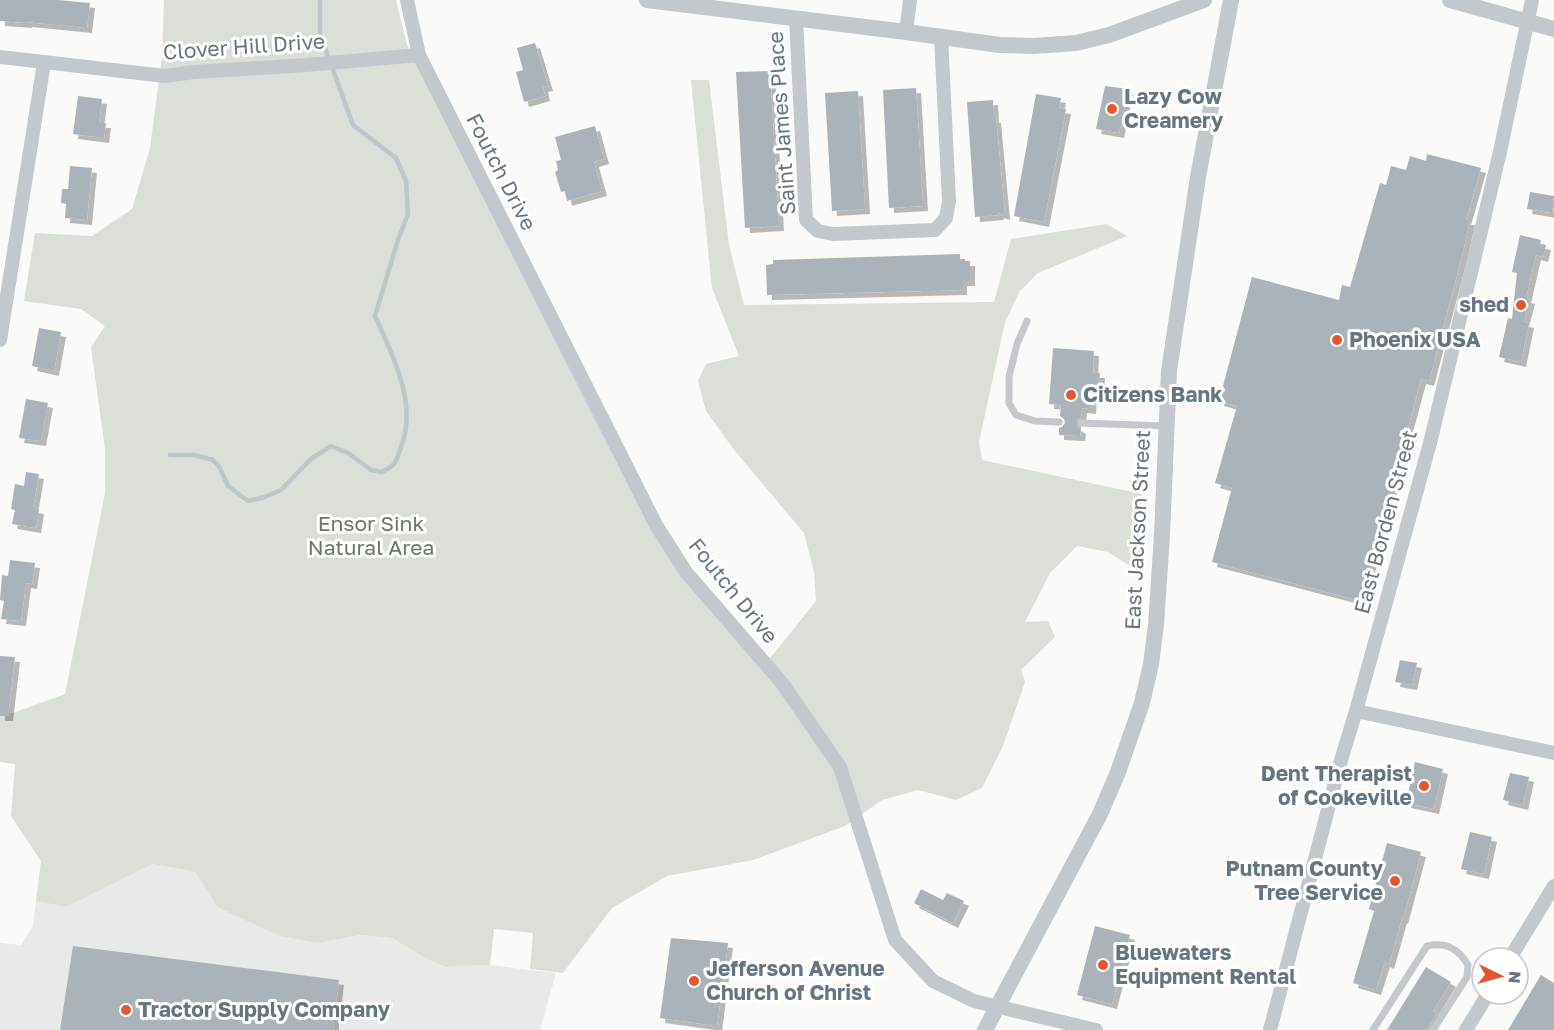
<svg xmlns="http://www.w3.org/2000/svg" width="1554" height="1030" viewBox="0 0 1554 1030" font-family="'Golos Text',sans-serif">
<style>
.built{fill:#e8e9e9}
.green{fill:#dadfd7}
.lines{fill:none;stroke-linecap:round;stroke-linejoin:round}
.stream{stroke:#bbc7cb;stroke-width:4.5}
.building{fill:#aab3b9;filter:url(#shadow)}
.service{stroke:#c3c8cc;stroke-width:7}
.minor{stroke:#c3c8cc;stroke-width:14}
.tertiary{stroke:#c3c8cc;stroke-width:16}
.poi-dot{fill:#e4572e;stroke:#fff;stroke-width:2}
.labels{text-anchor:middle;stroke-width:6;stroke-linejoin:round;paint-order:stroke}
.street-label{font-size:21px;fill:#657683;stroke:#fff}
.poi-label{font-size:21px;font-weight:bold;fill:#657683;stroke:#fff;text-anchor:start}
.park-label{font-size:21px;fill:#687a64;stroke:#fff}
</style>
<defs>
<filter id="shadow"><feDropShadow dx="5" dy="5" stdDeviation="0" flood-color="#0004"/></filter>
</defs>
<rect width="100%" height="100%" fill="#fafaf8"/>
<!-- built -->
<polygon class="built" points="153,864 195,872 210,894 217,907 318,943 360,935 392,938 425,958 446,967 490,965 556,973 540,1030 0,1030 0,943 21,945 33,926 36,901 66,907"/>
<!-- green -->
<polygon class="green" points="164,0 396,0 407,45 412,55 686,572 764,661 771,657 816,601 814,572 804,533 735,451 706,411 698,381 706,364 739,356 712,288 691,80 709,80 729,245 744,305 994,302 1011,239 1107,224 1127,236 1038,273 1020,291 1005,322 979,442 982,460 1142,494 1138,571 1108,552 1077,546 1050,573 1025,622 1048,621 1055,637 1021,670 1025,682 1003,746 982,788 956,800 918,790 882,800 845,826 753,860 667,876 612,908 563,973 530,969 533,933 494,929 490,965 446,967 425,958 392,938 360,935 318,943 280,936 217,907 210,894 195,872 153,864 66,907 36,901 41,861 11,816 15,764 0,762 0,712 13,713 65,694 105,493 105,449 91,347 105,326 81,309 24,301 35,233 92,236 132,209 150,148 162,57"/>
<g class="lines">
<!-- stream -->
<path class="stream" d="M170 455H194L213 460 220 468 228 486 248 501 265 497 281 490 311 459 331 446 348 453 371 470 382 472C385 470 391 467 394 464 397 460 399 453 401 447 418 404 393 356 375 316L398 240 408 214 406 181 396 158 353 125 320 34V0"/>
</g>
<!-- building -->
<g class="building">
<polygon points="0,0 58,0 90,3 87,28 27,22 27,23 0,21"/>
<polygon points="535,43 548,86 543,87 545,96 524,102 516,72 523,70 517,48"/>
<polygon points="770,71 779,226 745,228 736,72"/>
<polygon points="1105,86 1128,89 1119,133 1096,129"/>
<polygon points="916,88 923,206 889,208 883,90"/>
<polygon points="858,91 865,209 832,211 825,93"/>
<polygon points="1036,94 1061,98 1059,108 1066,109 1044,222 1014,216"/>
<polygon points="78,96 102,99 99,123 106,123 104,138 73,134"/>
<polygon points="993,100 994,118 996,118 1005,215 998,213 999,215 975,217 967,102"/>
<polygon points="595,126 604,159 594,162 602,191 567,201 565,191 561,192 555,172 558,170 556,161 561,160 555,137"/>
<polygon points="1427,154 1481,168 1466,220 1470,220 1462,256 1429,381 1421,379 1407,431 1412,433 1409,446 1404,445 1361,601 1212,562 1232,488 1215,483 1237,406 1219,401 1252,277 1339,300 1342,285 1350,287 1380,183 1386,185 1391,166 1406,170 1410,156 1426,161"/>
<polygon points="70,166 92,168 87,220 65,218 66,204 61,203 62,189 68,189"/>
<polygon points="1530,192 1554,196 1552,213 1527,209"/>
<polygon points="1520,235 1541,240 1540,244 1546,245 1543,257 1536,255 1526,298 1530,299 1524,322 1529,323 1521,362 1499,357 1508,318 1512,319 1517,273 1512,272"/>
<polygon points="960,254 960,261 970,261 970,281 962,281 962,290 767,295 766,265 773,264 773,260"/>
<polygon points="39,328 61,332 54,371 32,366"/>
<polygon points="1053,348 1094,351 1093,373 1100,373 1099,386 1092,386 1091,409 1082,408 1081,417 1076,421 1076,426 1081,429 1080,436 1059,435 1059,428 1062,427 1065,423 1064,419 1060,416 1061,405 1049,404"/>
<polygon points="26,399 48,403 41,441 19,438"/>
<polygon points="26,472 39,474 33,508 39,509 36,528 12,524 15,510 11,509 15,484 24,486"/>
<polygon points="10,560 35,563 32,584 26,583 21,621 1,619 4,601 0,600 2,575 8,576"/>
<polygon points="0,656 15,657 8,716 0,716"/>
<polygon points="1400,660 1417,663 1412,685 1395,682"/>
<polygon points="1415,762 1443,769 1434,809 1406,803"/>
<polygon points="1510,773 1529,777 1523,805 1503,800"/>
<polygon points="1470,832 1492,837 1484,874 1461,869"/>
<polygon points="1387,843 1421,852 1403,919 1402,918 1389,964 1385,962 1376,990 1353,983 1374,911 1369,909"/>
<polygon points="921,889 943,900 947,893 964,901 953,923 914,903"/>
<polygon points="1095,926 1130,935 1112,1004 1077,995"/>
<polygon points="671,938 728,943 717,1026 660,1018"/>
<polygon points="73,946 339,980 333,1030 60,1030"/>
<polygon points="1426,967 1451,982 1433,1011 1437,1013 1426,1030 1387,1030"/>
<polygon points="1541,975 1554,983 1554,1030 1508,1030"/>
</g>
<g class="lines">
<!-- service -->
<g class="service">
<polyline points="1027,321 1017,344 1009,377 1009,403 1016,415 1035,421 1059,422"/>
<polyline points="1081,423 1165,426"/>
<path d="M1373 1030 1427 946C1446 942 1458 948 1468 965L1467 977 1433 1030"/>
</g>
<!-- minor -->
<g class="minor">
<polyline points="407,0 419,55 656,525 686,572 782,683 840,767 895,940 933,981 974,1001 1096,1030"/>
<polyline points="796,18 806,220 818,231 833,234 935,230 946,218 949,201 941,36"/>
<polyline points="906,32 910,0"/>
<polyline points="0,57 165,76 194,72 306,65 419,55"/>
<polyline points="0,340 44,63"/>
<polyline points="1356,711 1554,753"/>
<polyline points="1510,958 1554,886"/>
<polyline points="1270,1030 1341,760 1356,711 1430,443 1500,152 1532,0"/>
<polyline points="1466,1030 1488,994"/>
</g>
<!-- tertiary -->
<g class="tertiary">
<polyline points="647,0 906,32 1000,45 1034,46 1076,43 1109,35 1204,0"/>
<polyline points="1450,0 1554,29"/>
<polyline points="985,1030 1100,814 1118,772 1142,703 1151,664 1156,625 1162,535 1169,371 1198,177 1231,0"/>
</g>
</g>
<!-- markers -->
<g class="poi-dot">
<circle cx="1112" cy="109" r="6"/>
<circle cx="1521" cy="305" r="6"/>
<circle cx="1337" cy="340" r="6"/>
<circle cx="1071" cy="395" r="6"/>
<circle cx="1424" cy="786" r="6"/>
<circle cx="1395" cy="881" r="6"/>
<circle cx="1103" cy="965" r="6"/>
<circle cx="694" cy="981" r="6"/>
<circle cx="126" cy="1010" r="6"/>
</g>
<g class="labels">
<!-- street labels -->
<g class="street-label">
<text transform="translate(244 47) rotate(-4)" y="7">Clover Hill Drive</text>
<text transform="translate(782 123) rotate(-94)" y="7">Saint James Place</text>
<text transform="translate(501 172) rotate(63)" y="7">Foutch Drive</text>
<text transform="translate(1386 522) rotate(-75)" y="7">East Borden Street</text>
<text transform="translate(1138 530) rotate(-87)" y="7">East Jackson Street</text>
<text transform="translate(733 591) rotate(51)" y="7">Foutch Drive</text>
</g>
<!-- poi labels -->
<g class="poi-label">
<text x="1124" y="104">Lazy Cow<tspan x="1124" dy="24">Creamery</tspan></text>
<text x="1509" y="312" text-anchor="end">shed</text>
<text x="1349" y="347">Phoenix USA</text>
<text x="1083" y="402">Citizens Bank</text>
<text x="1412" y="781" text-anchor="end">Dent Therapist<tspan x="1412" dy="24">of Cookeville</tspan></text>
<text x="1383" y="876" text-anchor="end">Putnam County<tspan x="1383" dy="24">Tree Service</tspan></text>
<text x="1115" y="960">Bluewaters<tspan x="1115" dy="24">Equipment Rental</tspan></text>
<text x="706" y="976">Jefferson Avenue<tspan x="706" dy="24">Church of Christ</tspan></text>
<text x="138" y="1017">Tractor Supply Company</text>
</g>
<!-- park labels -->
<g class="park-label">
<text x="371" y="531">Ensor Sink<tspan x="371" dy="24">Natural Area</tspan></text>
</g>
</g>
<!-- north arrow -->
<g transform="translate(1500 976) rotate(95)"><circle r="28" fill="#ffffff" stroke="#c1c8cd" stroke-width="1.5"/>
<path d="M0-4.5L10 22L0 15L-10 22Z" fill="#e4572e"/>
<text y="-9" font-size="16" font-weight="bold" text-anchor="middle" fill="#657683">N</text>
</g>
</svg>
